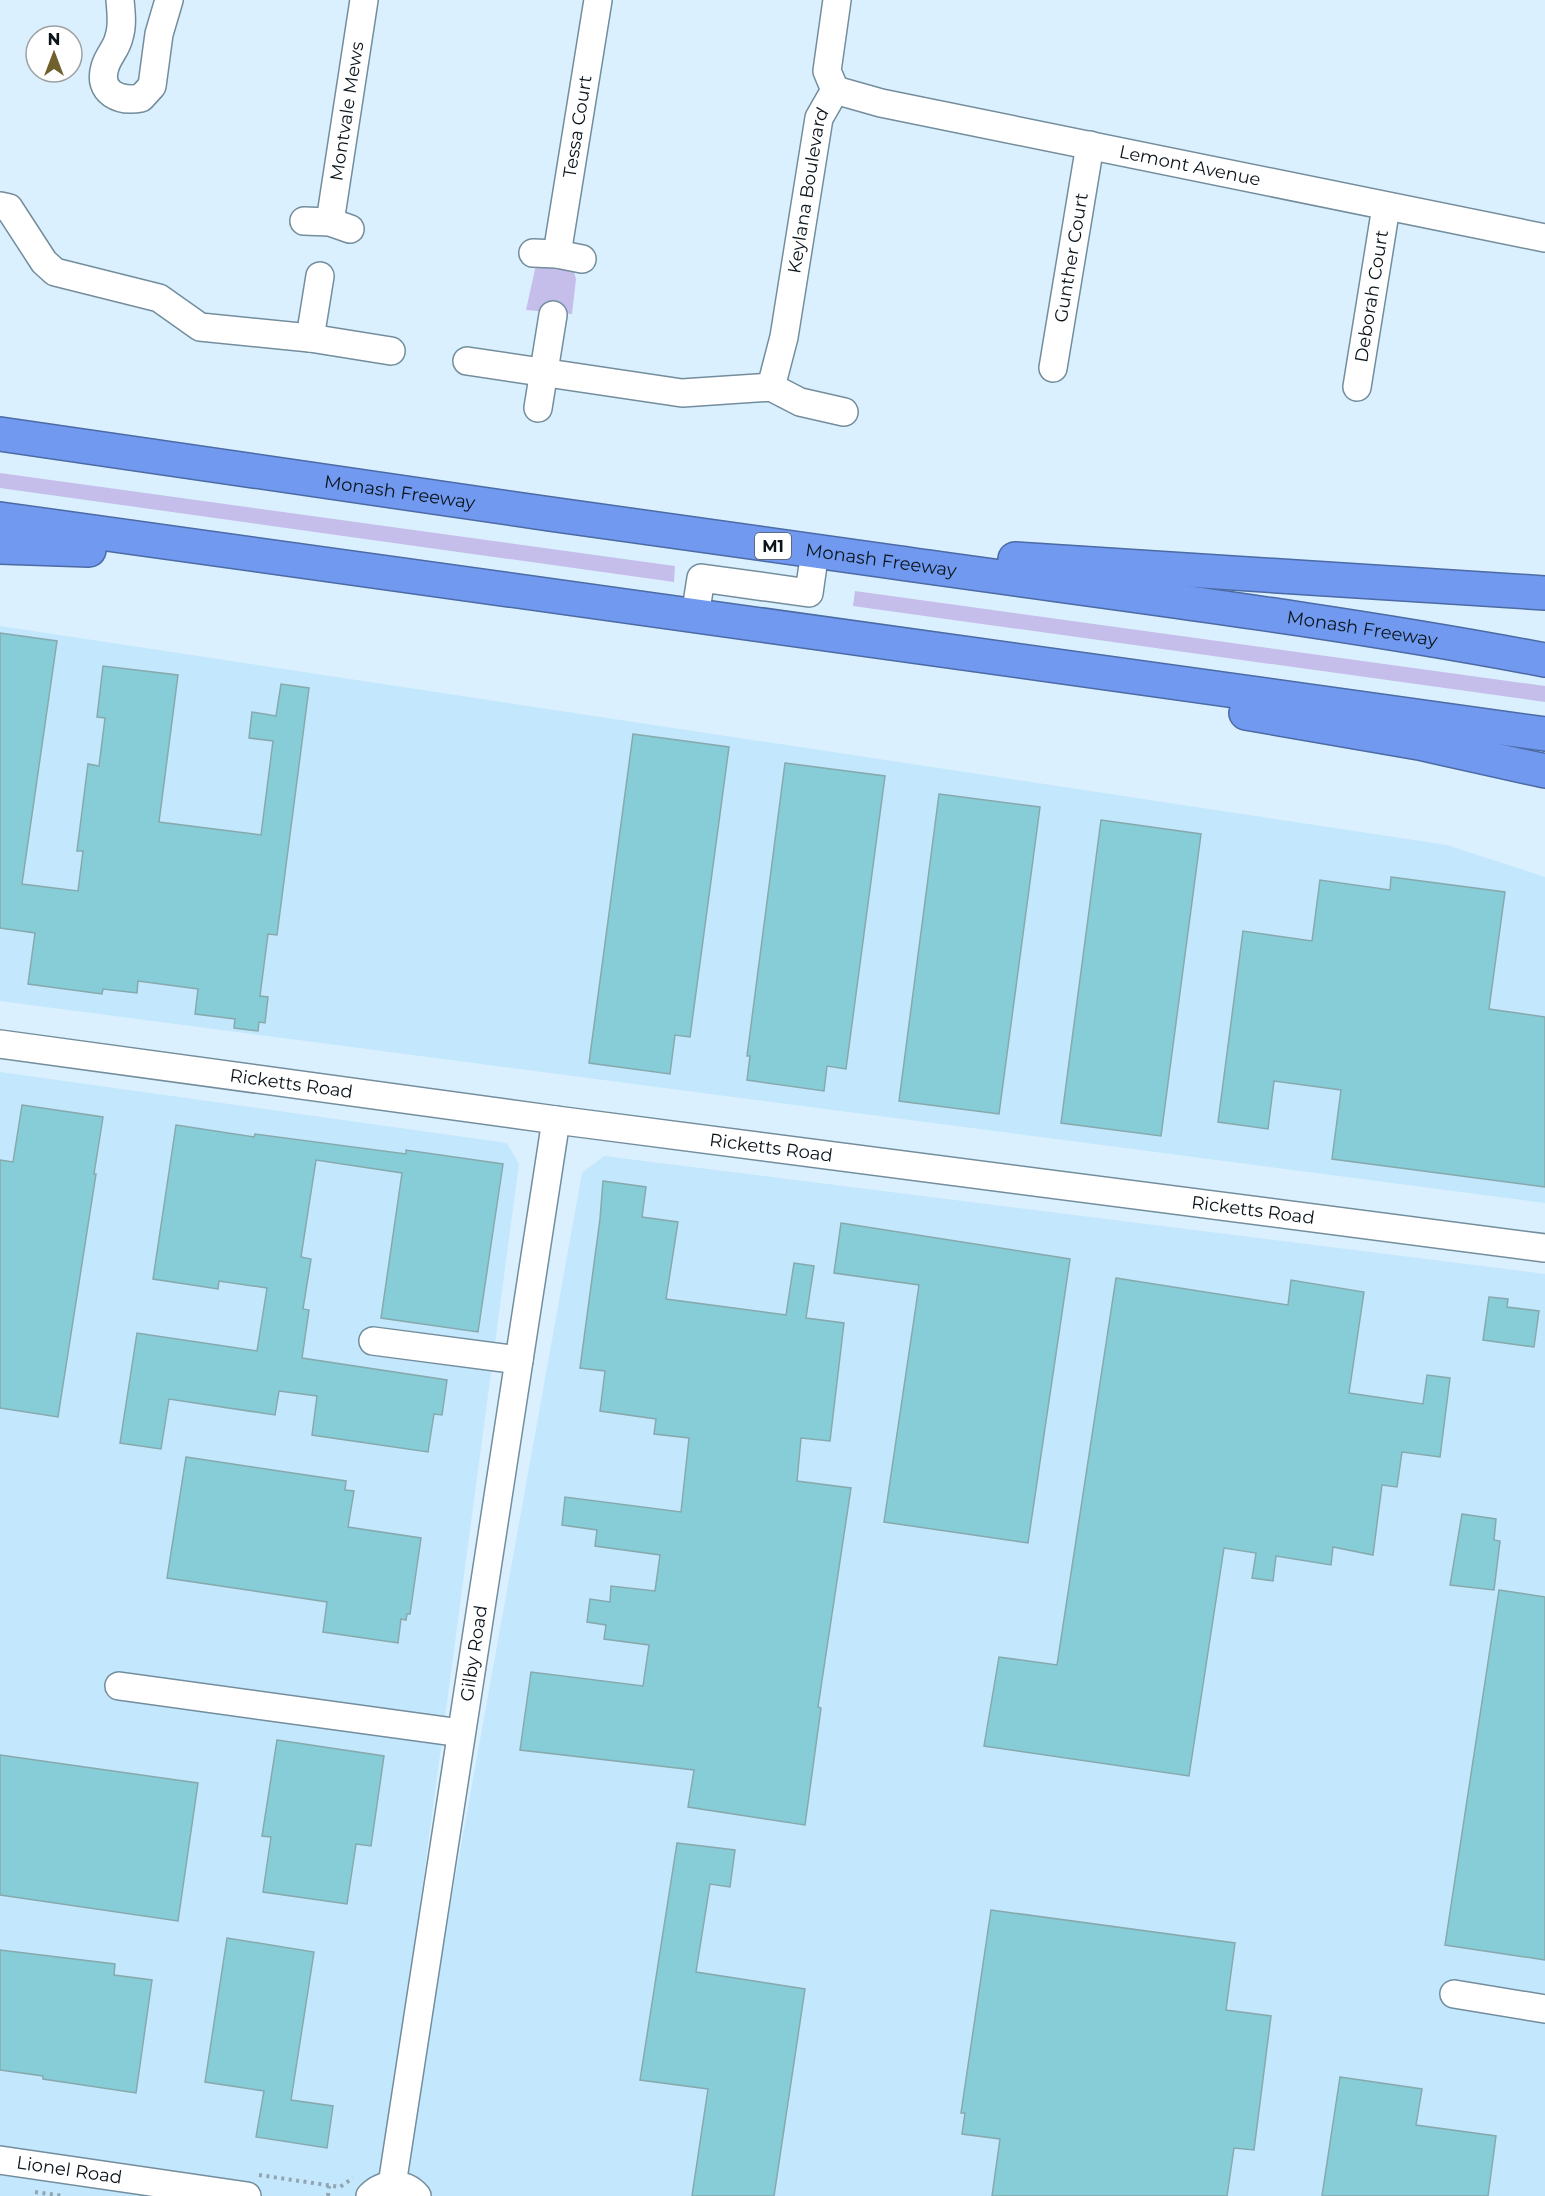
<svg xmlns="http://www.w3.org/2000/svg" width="1545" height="2196" viewBox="0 0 1545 2196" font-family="Montserrat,sans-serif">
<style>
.built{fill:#c3e7fd}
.green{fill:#c5beeb}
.building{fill:#86cdd7;stroke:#87a9ae;stroke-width:1.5}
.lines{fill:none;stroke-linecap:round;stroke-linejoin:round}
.minor-casing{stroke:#738d9d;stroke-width:30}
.highway-casing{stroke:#4c6aa4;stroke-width:36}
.path{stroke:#92a4af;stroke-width:4;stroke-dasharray:3 4.5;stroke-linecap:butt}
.minor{stroke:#fff;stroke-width:27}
.highway{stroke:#7099ef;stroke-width:33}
.labels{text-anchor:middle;stroke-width:6;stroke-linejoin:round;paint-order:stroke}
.shield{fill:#fff;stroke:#545a5f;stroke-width:1.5}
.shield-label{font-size:16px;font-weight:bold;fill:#0a141a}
.street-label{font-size:18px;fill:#0a141a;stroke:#fff}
</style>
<rect width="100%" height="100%" fill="#daf0fe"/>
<!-- built -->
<g class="built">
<polygon points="0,626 1447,845 1545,877 1545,1203 0,1001"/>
<polygon points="0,1072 507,1143 519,1164 381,2196 0,2196"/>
<polygon points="604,1156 1545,1274 1545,2196 398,2196 582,1173"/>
</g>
<!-- green -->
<g class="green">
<polygon points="537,260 572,264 576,279 572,314 526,310"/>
<polygon points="0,473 675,566 674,582 0,488"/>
<polygon points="855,591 1545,686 1545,702 853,606"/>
</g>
<!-- building -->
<g class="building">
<polygon points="0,633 57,641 22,884 78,891 83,851 77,851 88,764 99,766 105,718 97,717 103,666 178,675 159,822 261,835 273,741 249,738 252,712 276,716 281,684 309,688 277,935 268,934 260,996 268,997 265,1023 259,1022 258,1031 234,1028 235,1019 195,1014 198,989 138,981 137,993 103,989 102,994 28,984 35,933 0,928"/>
<polygon points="633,734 729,747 690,1037 675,1035 670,1074 589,1063"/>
<polygon points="785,763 885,776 846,1069 827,1066 824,1091 747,1080 750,1056 747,1056"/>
<polygon points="939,794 1040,807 999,1114 899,1101"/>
<polygon points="1101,820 1201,834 1161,1136 1061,1123"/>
<polygon points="1391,877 1505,892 1489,1009 1545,1017 1545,1187 1332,1159 1341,1090 1274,1081 1268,1129 1218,1122 1243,931 1312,941 1320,880 1390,890"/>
<polygon points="22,1105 103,1117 94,1174 96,1174 58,1417 0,1408 0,1160 13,1162"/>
<polygon points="176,1125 254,1137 255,1134 406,1154 406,1150 503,1164 478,1332 381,1318 402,1173 316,1160 301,1257 311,1259 303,1309 309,1310 302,1358 447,1380 442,1415 434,1414 428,1452 312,1435 317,1396 279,1391 275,1415 169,1399 161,1449 120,1443 137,1333 257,1351 267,1288 219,1281 218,1289 153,1279"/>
<polygon points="603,1181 646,1187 642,1217 678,1222 666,1299 786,1315 794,1263 814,1266 806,1318 844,1323 830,1441 801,1438 797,1481 851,1488 818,1707 821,1708 805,1825 688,1807 694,1770 520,1750 531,1672 643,1686 649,1645 604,1639 606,1625 587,1622 590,1599 610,1602 611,1586 655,1591 660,1555 595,1546 597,1530 562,1525 565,1497 681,1512 689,1438 654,1434 656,1419 600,1411 605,1371 580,1368 600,1219"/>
<polygon points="841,1223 1070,1259 1028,1543 884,1522 919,1285 834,1273"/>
<polygon points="1116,1278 1288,1305 1291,1280 1364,1292 1349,1393 1423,1404 1427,1375 1450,1378 1440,1457 1402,1452 1397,1487 1382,1485 1373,1555 1333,1547 1331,1565 1276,1556 1273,1581 1252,1578 1256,1553 1224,1548 1189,1776 984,1746 999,1657 1057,1665"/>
<polygon points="1489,1297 1508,1299 1507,1307 1539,1311 1534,1347 1483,1340"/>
<polygon points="186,1457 346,1481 345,1490 354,1491 348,1527 421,1538 410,1614 407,1614 406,1620 401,1619 398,1643 323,1632 327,1602 167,1578"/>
<polygon points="1462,1514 1496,1519 1494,1540 1500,1541 1494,1590 1450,1585"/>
<polygon points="1499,1590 1545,1597 1545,1960 1445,1945"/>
<polygon points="277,1740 384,1756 371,1846 356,1844 347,1904 263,1892 271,1837 262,1836"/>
<polygon points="0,1755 198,1783 178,1921 0,1895"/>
<polygon points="677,1843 735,1850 730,1887 710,1884 696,1972 805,1989 774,2196 692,2196 708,2089 640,2080"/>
<polygon points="991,1910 1235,1943 1226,2010 1271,2016 1254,2150 1234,2148 1227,2196 992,2196 1000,2139 962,2134 965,2113 961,2113"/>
<polygon points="227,1938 314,1952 291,2100 333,2106 327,2148 256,2137 264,2091 205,2082"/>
<polygon points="0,1950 115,1964 114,1975 152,1980 136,2093 43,2079 43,2076 0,2070"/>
<polygon points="1340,2077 1422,2089 1416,2125 1496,2136 1488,2196 1322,2196"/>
</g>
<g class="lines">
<!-- minor casing -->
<g class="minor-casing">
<g id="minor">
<path d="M120 0C121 12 123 25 119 37 117 48 108 56 105 67 97 93 120 102 141 98L152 86 159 34 169 0"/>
<path id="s1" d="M835 90 881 103 1545 238"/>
<polyline points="0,206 9,208 44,262 55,272 159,298 200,327 310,338 320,276"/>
<polyline points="304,221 330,222 350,229"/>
<path id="s2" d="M330 222 364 0"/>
<polyline points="533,253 557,254 582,259"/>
<path id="s3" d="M557 254 598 0"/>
<polyline points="310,338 391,351"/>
<polyline points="467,361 682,393 771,387 800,402 844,412"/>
<path id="s4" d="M1053 368 1090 145"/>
<path id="s5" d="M771 387 784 337 819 118 835 90 827 71 837 0"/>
<path id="s6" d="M1357 387 1386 207"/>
<polyline points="538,408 553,315"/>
<polyline points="695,616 701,578 809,593 815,551"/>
<path id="s7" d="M0 1044 556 1120 1545 1248"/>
<polyline points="373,1341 519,1360"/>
<polyline points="119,1686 461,1733"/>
<polyline points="1454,1994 1545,2009"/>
<path id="s8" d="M0 2160 247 2196"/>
<path id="s9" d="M392 2185 556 1120"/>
<path d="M370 2196C383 2183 404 2181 417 2196"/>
</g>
</g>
<!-- highway casing -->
<g class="highway-casing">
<g id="highway">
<path id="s10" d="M0 434C298 478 595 521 893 562 1111 593 1329 619 1545 660"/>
<polyline points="0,519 1545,734"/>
<polyline points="0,547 89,550"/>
<polyline points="1015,559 1545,593"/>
<polyline points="1246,713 1419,743 1545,771"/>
</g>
</g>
<!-- path -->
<g class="path">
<polyline points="259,2175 340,2187 353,2178"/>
<polyline points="35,2192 64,2196"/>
<polyline points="328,2196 329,2186"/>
</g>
<!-- minor -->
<use href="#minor" class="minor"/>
<!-- highway -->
<use href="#highway" class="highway"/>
</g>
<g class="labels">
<!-- shield labels -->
<rect class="shield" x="755" y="533" width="36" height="26" rx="4.5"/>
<g class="shield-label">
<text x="773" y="552">M1</text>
</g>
<!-- street labels -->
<g class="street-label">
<text dy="6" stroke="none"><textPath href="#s2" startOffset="112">Montvale Mews</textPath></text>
<text dy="6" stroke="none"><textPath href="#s3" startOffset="129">Tessa Court</textPath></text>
<text dy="6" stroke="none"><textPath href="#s1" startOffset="363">Lemont Avenue</textPath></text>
<text dy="6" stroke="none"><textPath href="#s5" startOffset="200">Keylana Boulevard</textPath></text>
<text dy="6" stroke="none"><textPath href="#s4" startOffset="112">Gunther Court</textPath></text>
<text dy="6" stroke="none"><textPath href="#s6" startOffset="92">Deborah Court</textPath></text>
<text dy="6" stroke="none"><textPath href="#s10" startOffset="404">Monash Freeway</textPath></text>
<text dy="6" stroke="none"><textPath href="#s10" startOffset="890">Monash Freeway</textPath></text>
<text dy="6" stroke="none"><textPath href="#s10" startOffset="1376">Monash Freeway</textPath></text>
<text dy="6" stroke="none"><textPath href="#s7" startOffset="294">Ricketts Road</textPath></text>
<text dy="6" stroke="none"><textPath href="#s7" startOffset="778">Ricketts Road</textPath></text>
<text dy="6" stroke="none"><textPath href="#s7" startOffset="1264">Ricketts Road</textPath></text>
<text dy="6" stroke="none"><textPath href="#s9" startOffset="538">Gilby Road</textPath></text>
<text dy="6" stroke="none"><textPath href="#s8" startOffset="70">Lionel Road</textPath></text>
</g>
</g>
<!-- north arrow -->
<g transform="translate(54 54)"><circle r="28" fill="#ffffff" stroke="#9da1a3" stroke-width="1.5"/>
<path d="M0-4.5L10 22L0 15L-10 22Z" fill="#6f602e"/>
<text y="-9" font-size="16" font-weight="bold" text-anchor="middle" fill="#0a141a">N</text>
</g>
</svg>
